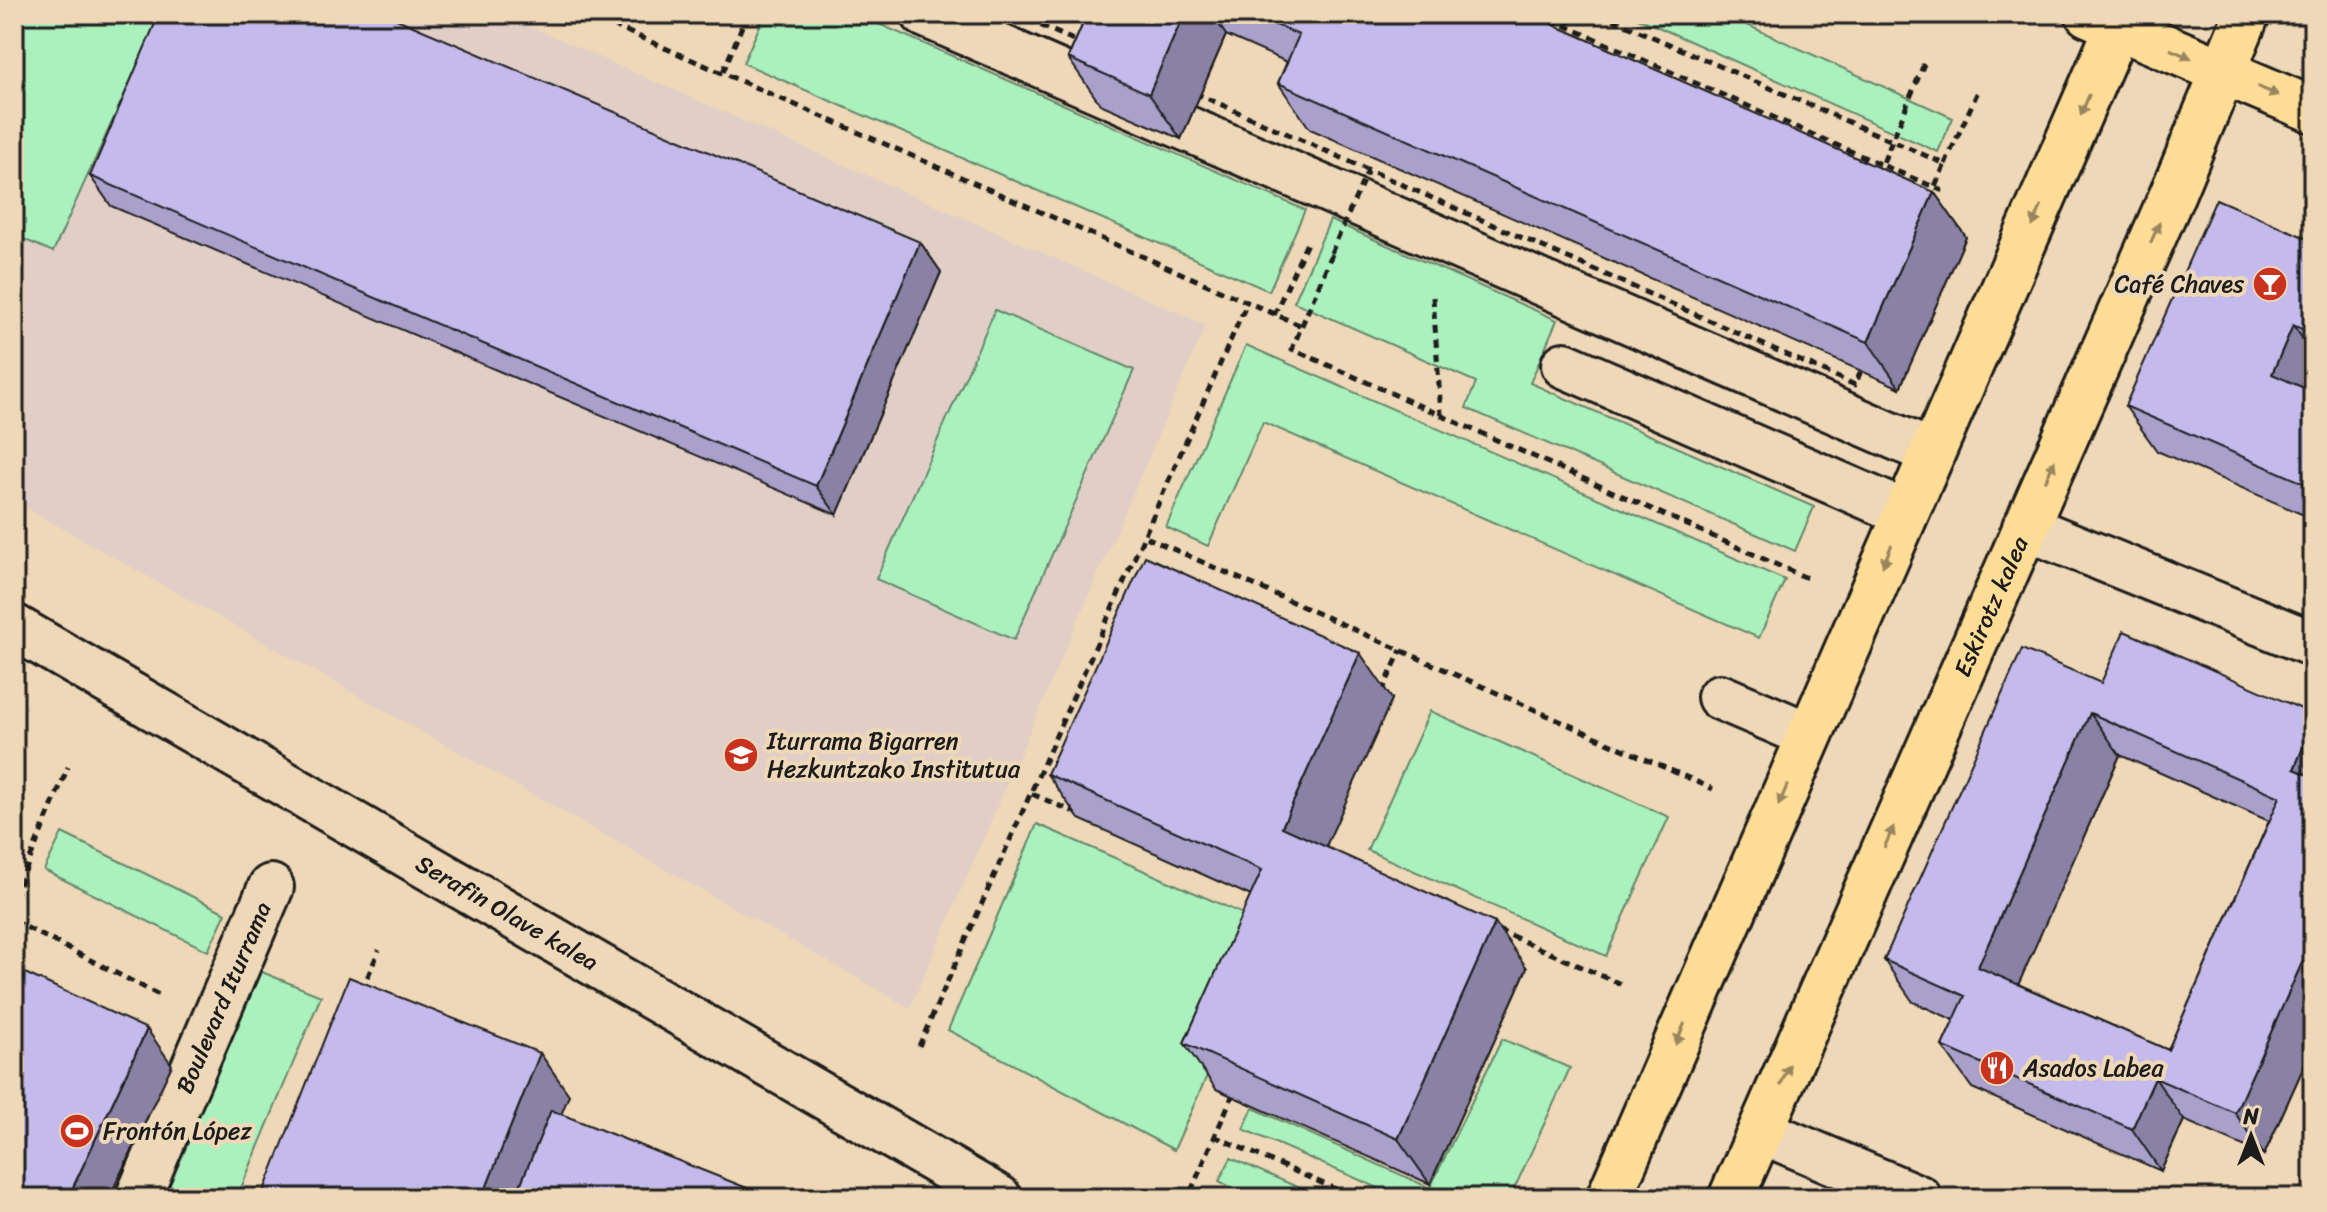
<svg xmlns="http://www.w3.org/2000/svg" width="2327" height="1212" viewBox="0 0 2327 1212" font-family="Sriracha,sans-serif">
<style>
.built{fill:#e1cfc7}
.green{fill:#abf1bd;stroke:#64866c;stroke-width:2}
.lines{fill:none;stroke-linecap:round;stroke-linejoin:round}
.minor-casing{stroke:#1c1c1c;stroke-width:50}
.major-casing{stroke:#1c1c1c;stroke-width:50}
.path{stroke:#1c1c1c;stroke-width:5;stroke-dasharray:8 6;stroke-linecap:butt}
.minor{stroke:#eed8b7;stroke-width:44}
.major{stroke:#ffdd96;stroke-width:44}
.path-bridge{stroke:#1c1c1c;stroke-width:5;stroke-dasharray:8 6;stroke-linecap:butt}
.wall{fill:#a9a0cb;stroke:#1c1c1c;stroke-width:2;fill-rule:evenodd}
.shaded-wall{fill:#8982a5;stroke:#1c1c1c;stroke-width:2}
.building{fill:#c4baec;stroke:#1c1c1c;stroke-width:2;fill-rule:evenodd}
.oneway{fill:#99865f}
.labels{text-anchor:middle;stroke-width:8;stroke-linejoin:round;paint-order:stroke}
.poi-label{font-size:24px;fill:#1c1c1c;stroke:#eed8b7;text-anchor:start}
.street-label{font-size:24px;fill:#1c1c1c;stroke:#eed8b7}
</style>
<rect width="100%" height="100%" fill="#eed8b7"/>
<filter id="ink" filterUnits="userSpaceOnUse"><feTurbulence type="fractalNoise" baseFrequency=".0125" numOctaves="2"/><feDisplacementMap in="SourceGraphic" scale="16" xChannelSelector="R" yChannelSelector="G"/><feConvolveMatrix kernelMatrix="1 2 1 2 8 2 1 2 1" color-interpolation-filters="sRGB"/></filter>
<g filter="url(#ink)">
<!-- built -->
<polygon class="built" points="14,14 502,14 1206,325 910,1008 14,501"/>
<!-- green -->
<g class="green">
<polygon points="14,14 161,14 53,252 14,235"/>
<polygon points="765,14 856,14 1305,210 1269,291 743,63"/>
<polygon points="1629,14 1723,14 1953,118 1938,152"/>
<polygon points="1330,220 1557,320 1530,383 1814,507 1795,551 1466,408 1476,382 1294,302"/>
<polygon points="995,310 1134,370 1014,640 876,579"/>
<polygon points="1246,345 1785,580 1759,638 1263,422 1208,546 1166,527"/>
<polygon points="1430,711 1669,817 1606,956 1367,850"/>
<polygon points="1037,824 1273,927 1174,1150 948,1030"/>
<polygon points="62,833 226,913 208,951 44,870"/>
<polygon points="257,970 321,996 237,1198 161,1198"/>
<polygon points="1502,1039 1570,1068 1510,1198 1401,1198 1243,1129 1253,1108 1430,1188"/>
<polygon points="1231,1158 1322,1198 1251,1198 1219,1181"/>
</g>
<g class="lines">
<!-- minor casing -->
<g class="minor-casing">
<g id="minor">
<polyline points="924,14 1930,452"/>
<polyline points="1564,365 1905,513"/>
<polyline points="2025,527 2313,644"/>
<path id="s1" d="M14 627 999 1198"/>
<polyline points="1720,697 1809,735"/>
<polyline points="1761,1131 1919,1198"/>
<path id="s2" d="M138 1198 271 887"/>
</g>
</g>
<!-- major casing -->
<g class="major-casing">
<g id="major">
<polyline points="2088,14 2313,110"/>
<polyline points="1609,1198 2123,14"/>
<path id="s3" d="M1731 1198 2172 195 2247 14"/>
</g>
</g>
<!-- path -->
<g class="path">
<polyline points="587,14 1302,326"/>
<polyline points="1539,14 1882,165"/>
<polyline points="1600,14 1945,164 1930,197"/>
<polyline points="1567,26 1572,14"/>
<polyline points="723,72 747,14"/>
<polyline points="1945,164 1979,89"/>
<polyline points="2307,222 2313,209"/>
<polyline points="1332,254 1292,349 1809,579"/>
<polyline points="1433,297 1441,415"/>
<polyline points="1274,315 1307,243"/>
<polyline points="1146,537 1713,789"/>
<polyline points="1382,692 1401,650"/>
<polyline points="1032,794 1079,814"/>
<polyline points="14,898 68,767"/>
<polyline points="14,921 163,997"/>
<polyline points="1498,930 1625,986"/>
<polyline points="362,990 379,950"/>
<polyline points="919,1046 1247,303"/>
<polyline points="1214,1136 1356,1198"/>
<polyline points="1191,1191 1234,1092"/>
</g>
<!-- minor -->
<use href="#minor" class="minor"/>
<!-- major -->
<use href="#major" class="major"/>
<!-- path-bridge -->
<g class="path-bridge">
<polyline points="1015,14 1080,43"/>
<polyline points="1924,64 1882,165 1941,190 1936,204"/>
<polyline points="1195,93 1855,385 1863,366"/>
<polyline points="1331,253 1368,170"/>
</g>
</g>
<!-- wall -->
<g class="wall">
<polygon points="1087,14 1529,14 1934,192 1966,237 1900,388 1310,129 1278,83 1287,62 1226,35 1181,139 1100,104 1068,58"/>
<polygon points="90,176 920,242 941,272 837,515 111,206"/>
<polygon points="2313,241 2313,519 2157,451 2125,406"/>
<path d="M2101 683 2313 714V1046L2264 1155 2184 1120 2161 1171 1972 1088 1942 1046 1954 1020 1913 1002 1884 960ZM2120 755 2269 821 2168 1050 2018 984Z"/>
<polygon points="1392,699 1325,846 1527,968 1430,1184 1216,1089 1184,1043 1251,896 1079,819 1047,774"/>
</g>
<!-- shaded-wall -->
<g class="shaded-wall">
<polygon points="1184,14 1212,14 1226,35 1181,139 1149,94"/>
<polygon points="1934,192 1966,237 1900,388 1868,342"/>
<polygon points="920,242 941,272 837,515 816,486"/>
<polygon points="2293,325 2313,353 2313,400 2272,374"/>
<polygon points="1360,653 1392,699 1314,873 1282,827"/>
<polygon points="2090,713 2120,755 2008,1008 1978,967"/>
<polygon points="2313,724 2313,797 2294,769"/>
<polygon points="1495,923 1527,968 1430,1184 1398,1139"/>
<polygon points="2313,938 2313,1046 2264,1155 2235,1113"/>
<polygon points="147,1029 172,1065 109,1198 68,1198"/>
<polygon points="540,1053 569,1095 528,1198 482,1198"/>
<polygon points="2155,1078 2184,1120 2161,1171 2132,1129"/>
</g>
<!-- building -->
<g class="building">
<polygon points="159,14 385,14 920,242 816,486 90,176"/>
<polygon points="1087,14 1184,14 1149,94 1068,58"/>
<polygon points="1251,14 1529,14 1934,192 1868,342 1278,83 1299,35"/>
<polygon points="2216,199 2313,241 2313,334 2293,325 2272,374 2313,392 2313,487 2125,406"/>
<polygon points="1145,556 1360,653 1282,827 1495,923 1398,1139 1184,1043 1262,870 1047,774"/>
<path d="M2124 631 2313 714V724L2294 769 2313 777V938L2235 1113 2155 1078 2132 1129 1942 1046 1965 996 1884 960 2022 649 2101 683ZM2090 713 2280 797 2168 1050 1978 967Z"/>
<polygon points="14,968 147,1029 68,1198 14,1198"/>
<polygon points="349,977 540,1053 482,1198 261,1198"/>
<polygon points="551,1110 772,1198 749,1198 744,1196 743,1198 515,1198"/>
</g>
<!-- one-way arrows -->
<defs><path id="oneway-solid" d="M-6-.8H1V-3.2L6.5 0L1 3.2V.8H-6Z" transform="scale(2)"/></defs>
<g class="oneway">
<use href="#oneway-solid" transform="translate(2181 54) rotate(23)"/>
<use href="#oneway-solid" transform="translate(2268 91) rotate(23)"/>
<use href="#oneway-solid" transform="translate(2085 105) rotate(112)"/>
<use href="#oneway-solid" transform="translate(2037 216) rotate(114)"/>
<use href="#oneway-solid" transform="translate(2155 233) rotate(-66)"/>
<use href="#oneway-solid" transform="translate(2050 471) rotate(-66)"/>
<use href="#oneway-solid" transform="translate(1887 556) rotate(113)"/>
<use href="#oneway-solid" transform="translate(1783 795) rotate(113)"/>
<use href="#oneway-solid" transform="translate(1889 837) rotate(-66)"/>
<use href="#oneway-solid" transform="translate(1680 1034) rotate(113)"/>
<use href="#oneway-solid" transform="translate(1785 1075) rotate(-66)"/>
</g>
</g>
<!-- icons -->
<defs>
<g id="bar-disc" transform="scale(1.8)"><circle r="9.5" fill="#c8321e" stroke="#eed8b7"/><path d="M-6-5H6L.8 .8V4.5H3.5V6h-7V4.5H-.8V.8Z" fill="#fff"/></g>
<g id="school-disc" transform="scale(1.8)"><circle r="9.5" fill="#c8321e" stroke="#eed8b7"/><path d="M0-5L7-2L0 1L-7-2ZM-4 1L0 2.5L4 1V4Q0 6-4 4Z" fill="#fff"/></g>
<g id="restaurant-disc" transform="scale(1.8)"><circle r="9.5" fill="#c8321e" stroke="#eed8b7"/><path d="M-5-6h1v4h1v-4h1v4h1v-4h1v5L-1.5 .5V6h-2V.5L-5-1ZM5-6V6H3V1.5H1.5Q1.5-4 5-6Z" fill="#fff"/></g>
<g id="stadium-disc" transform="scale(1.8)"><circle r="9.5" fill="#c8321e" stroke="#eed8b7"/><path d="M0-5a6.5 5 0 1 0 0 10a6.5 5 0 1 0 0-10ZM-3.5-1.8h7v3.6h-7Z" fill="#fff"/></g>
</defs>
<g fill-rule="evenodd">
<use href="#bar-disc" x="2270" y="284"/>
<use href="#school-disc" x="741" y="755"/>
<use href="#restaurant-disc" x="1997" y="1068"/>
<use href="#stadium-disc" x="77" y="1131"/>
</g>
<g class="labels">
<!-- poi labels -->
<g class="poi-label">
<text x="2244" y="292" text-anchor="end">Café Chaves</text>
<text x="767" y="749">Iturrama Bigarren<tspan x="767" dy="28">Hezkuntzako Institutua</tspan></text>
<text x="2023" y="1076">Asados Labea</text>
<text x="103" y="1139">Frontón López</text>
</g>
<!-- street labels -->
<g class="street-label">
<text dy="8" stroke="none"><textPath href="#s3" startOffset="646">Eskirotz kalea</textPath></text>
<text dy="8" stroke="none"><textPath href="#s1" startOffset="570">Serafin Olave kalea</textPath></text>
<text dy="8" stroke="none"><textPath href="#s2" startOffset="218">Boulevard Iturrama</textPath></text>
</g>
</g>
<!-- margin -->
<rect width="2327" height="1212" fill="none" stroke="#eed8b7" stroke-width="48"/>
<rect x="24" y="24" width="2279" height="1164" fill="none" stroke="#1c1c1c" stroke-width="3" filter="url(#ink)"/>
<!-- north arrow -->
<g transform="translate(2251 1136)" stroke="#eed8b7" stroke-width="6" paint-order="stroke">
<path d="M0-6L14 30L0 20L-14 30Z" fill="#1c1c1c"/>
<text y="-12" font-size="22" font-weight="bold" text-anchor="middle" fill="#1c1c1c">N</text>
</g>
</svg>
